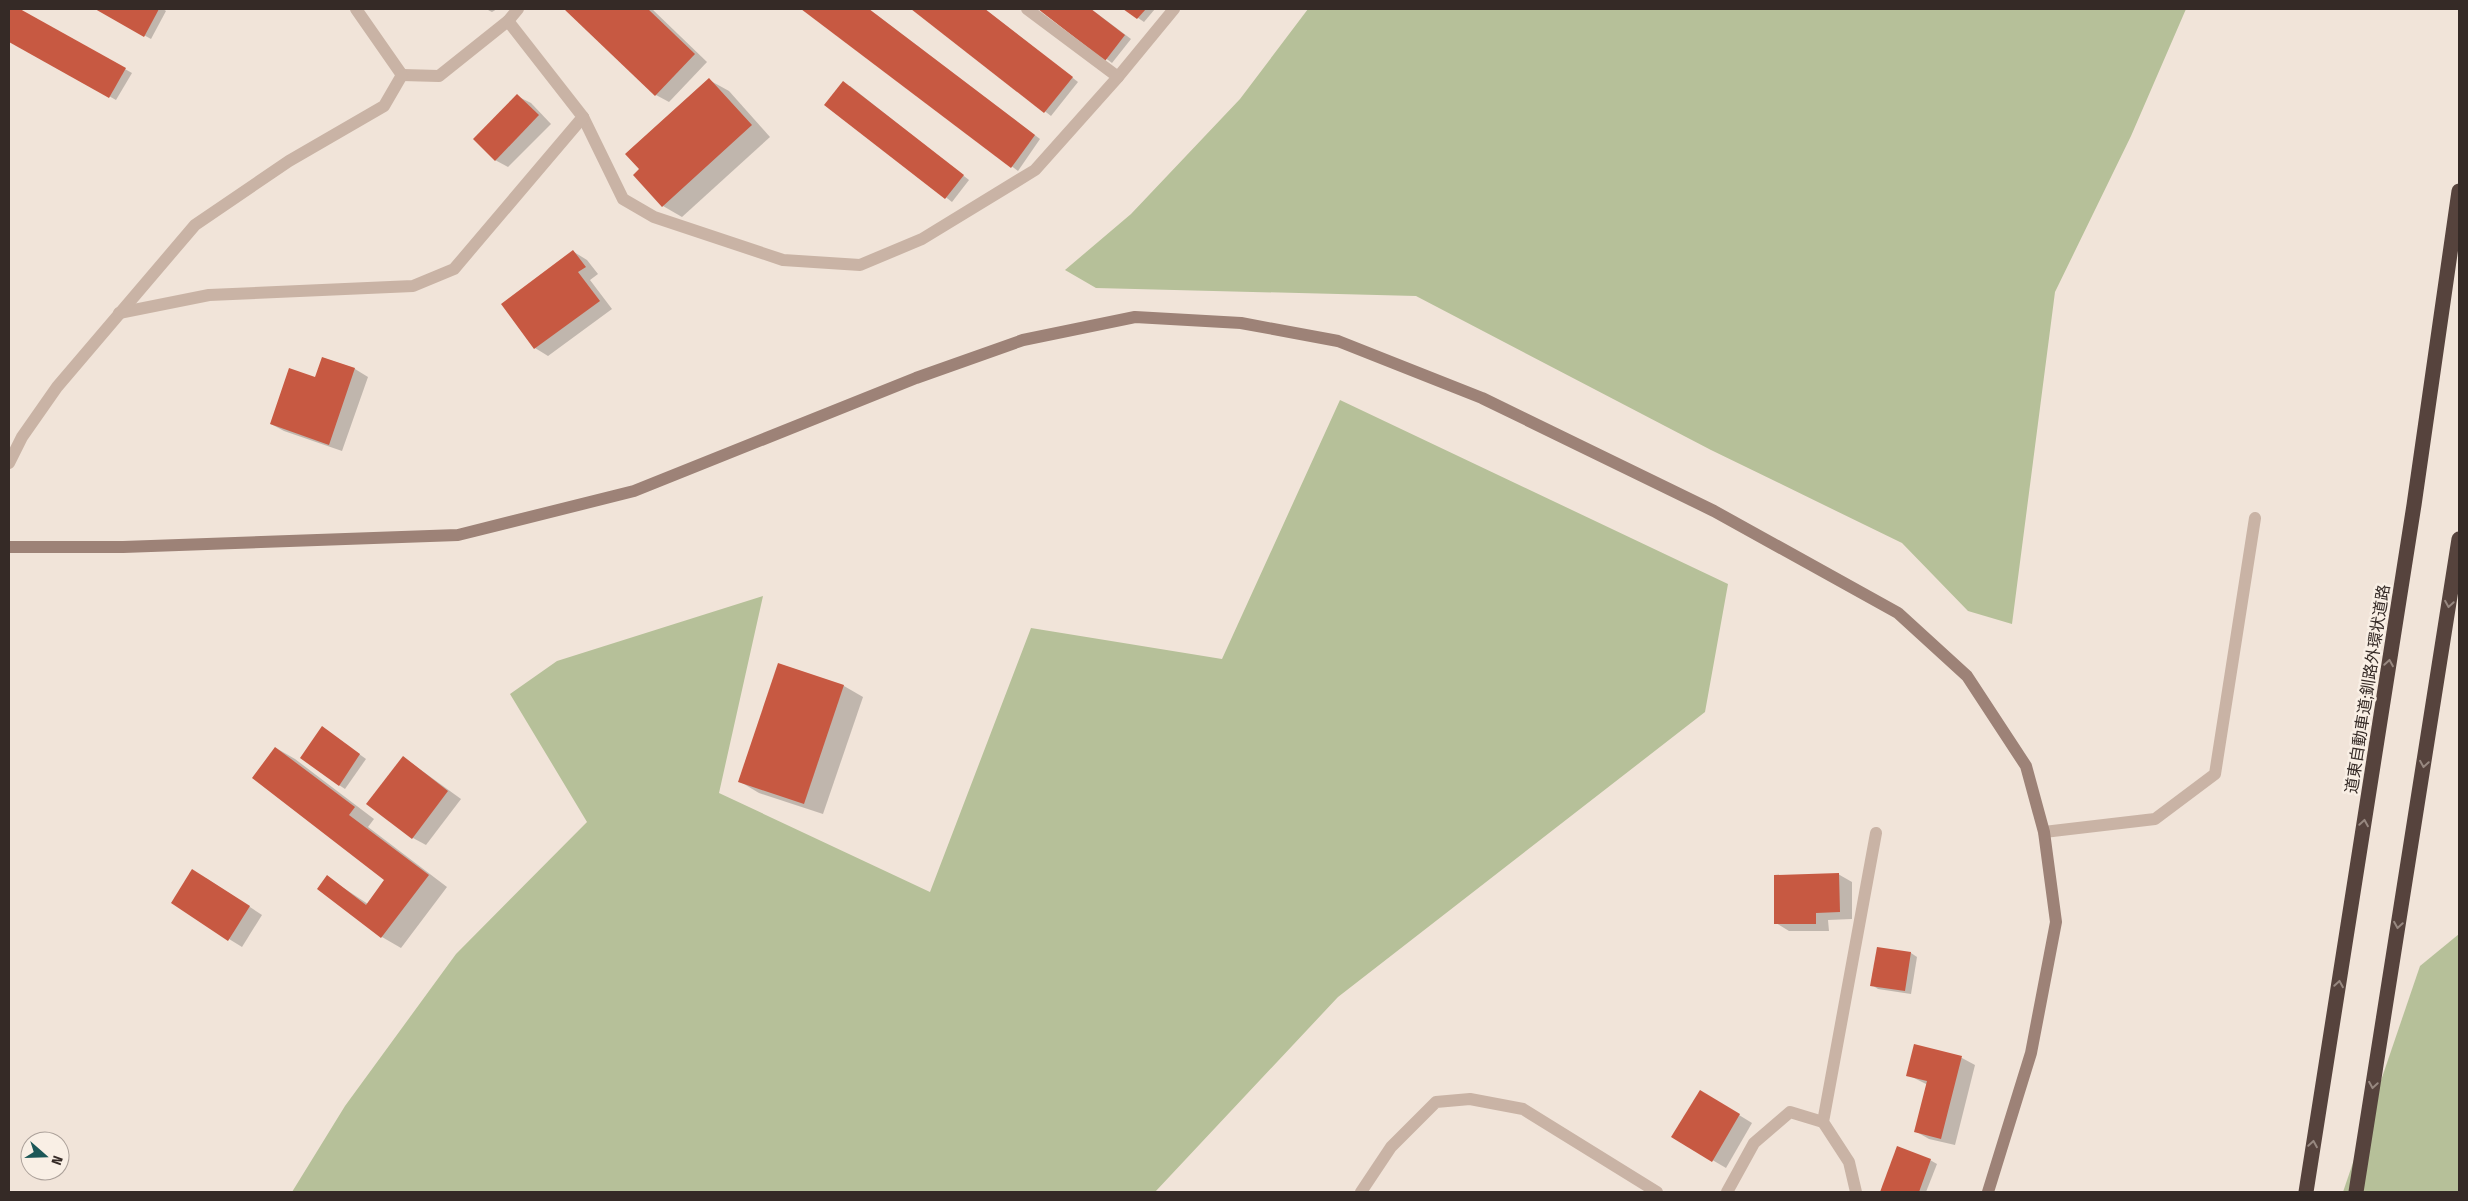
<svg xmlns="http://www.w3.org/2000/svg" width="2468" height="1201" viewBox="0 0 2468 1201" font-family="'Fira Sans Condensed','Noto Sans JP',sans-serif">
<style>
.green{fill:#b6c099}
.shadow{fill:#0003}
.building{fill:#c75942}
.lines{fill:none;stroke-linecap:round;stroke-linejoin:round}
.lane{stroke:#c9b3a5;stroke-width:12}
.street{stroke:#c9b3a5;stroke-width:12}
.secondary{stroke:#9d8277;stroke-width:12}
.highway{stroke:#56433d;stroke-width:15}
.oneway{stroke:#978880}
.labels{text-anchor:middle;stroke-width:5;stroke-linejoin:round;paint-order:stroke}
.street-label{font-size:16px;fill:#352a26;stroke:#f9efe5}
</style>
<rect width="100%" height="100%" fill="#f1e4d9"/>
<!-- green -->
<g class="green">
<polygon points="1308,9 2186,9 2131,136 2055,292 2012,624 1968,611 1902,543 1711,450 1416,296 1096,288 1065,270 1131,214 1240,99"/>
<polygon points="1340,400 1728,584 1705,712 1338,997 1155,1192 292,1192 345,1106 456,954 587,822 510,694 557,661 763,596 719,793 930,892 1031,628 1222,659"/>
<polygon points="2459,934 2459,1192 2343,1192 2420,966"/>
</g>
<!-- shadow -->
<g class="shadow">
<polygon points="9,9 17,9 132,73 116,100 9,40"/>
<polygon points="97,9 163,9 166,11 151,39"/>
<polygon points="486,9 497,9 492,12"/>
<polygon points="566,9 652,9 707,62 669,102 656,95"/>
<polygon points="803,9 869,9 1040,139 1018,171"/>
<polygon points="913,9 985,9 1078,82 1051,116"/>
<polygon points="1040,9 1091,9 1131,39 1112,63"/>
<polygon points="1125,9 1155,9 1144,22"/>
<polygon points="709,80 729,91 770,137 682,217 663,206"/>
<polygon points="850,86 969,180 952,202 826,105"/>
<polygon points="517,96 531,103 551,124 508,167 495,160"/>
<polygon points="574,252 587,260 598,274 590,280 612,309 548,356 535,348"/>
<polygon points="323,358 355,369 368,377 342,451 284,431 271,424 316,379"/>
<polygon points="779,664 844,686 863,697 823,814 759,793 739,781"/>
<polygon points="329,732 366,759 345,789 339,785"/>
<polygon points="276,748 295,759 374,819 368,827 447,887 401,948 382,937 327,877 368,904 386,880"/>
<polygon points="403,757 461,799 426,845 413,838"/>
<polygon points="1838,874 1852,882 1852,919 1828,920 1829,931 1789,931 1776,923"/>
<polygon points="206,878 262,915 242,947 229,939"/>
<polygon points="1878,948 1911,953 1917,957 1911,994 1878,989 1872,985"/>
<polygon points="1915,1046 1962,1058 1975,1065 1955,1145 1929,1139 1915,1131 1928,1085 1908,1075"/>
<polygon points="1713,1099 1752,1123 1726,1168 1673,1137"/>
<polygon points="1930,1160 1937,1164 1926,1192 1882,1191"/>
</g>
<!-- building -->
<g class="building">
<polygon points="9,9 20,9 126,68 109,98 9,42"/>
<polygon points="95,9 159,9 144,37"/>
<polygon points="564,9 648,9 695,54 655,96"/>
<polygon points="801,9 869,9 1035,135 1011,168"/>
<polygon points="911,9 985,9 1073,77 1044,113"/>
<polygon points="1038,9 1091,9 1125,35 1105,61"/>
<polygon points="1123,9 1146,9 1137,19"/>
<polygon points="709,78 752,125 662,207 633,175 639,169 625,154"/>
<polygon points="843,81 964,175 945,199 824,105"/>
<polygon points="517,94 539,115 495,161 473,139"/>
<polygon points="573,250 586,267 578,272 600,301 534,349 501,304"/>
<polygon points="322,357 355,368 329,445 270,424 289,368 315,377"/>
<polygon points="778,663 844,685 804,804 738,782"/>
<polygon points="322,726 360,754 339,786 300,758"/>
<polygon points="275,747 355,807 349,815 429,875 381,938 317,889 327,875 366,905 384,880 252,778"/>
<polygon points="403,756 448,791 412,839 366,804"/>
<polygon points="192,869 250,906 228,941 171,903"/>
<polygon points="1839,873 1840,912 1816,913 1816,924 1774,924 1774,875"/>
<polygon points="1877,947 1911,952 1905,991 1870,986"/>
<polygon points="1914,1044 1962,1056 1941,1139 1914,1132 1927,1081 1906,1076"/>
<polygon points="1700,1090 1740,1114 1712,1162 1671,1137"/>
<polygon points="1897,1146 1931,1159 1919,1192 1880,1192"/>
</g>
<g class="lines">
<!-- lane -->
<g class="lane">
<polyline points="402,75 439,76 508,21 518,9"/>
<polyline points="1118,77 1174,9"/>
<polyline points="583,117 623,199 654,217 783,260 860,265 922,239 1035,170 1118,77 1027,9"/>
<polyline points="119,313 209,295 413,286 454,269 583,117 508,21"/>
<polyline points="2044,832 2155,819 2215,774 2255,518"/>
<polyline points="1361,1192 1391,1147 1436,1102 1470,1099 1523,1109 1657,1192"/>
<polyline points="1727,1192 1754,1143 1790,1112 1823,1122"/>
<polyline points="1856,1192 1849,1162 1823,1122 1876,833"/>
</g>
<!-- street -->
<polyline class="street" points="9,463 22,437 57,387 195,225 289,161 384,106 402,75 356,9"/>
<!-- secondary -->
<polyline class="secondary" points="9,547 123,547 458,535 634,491 916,378 1023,340 1135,317 1241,323 1338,341 1482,398 1714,511 1898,613 1967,676 2026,766 2044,832 2056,922 2031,1053 1988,1192"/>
<!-- highway -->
<g class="highway">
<polyline points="2306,1192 2414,505 2459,191"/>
<polyline points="2356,1192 2459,539"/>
</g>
</g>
<!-- one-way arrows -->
<defs><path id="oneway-chevron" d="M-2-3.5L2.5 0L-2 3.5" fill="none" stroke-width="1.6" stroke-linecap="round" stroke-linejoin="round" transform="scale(1.25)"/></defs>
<g class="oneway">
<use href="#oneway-chevron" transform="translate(2449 604) rotate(99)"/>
<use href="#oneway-chevron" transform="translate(2389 663) rotate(-81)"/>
<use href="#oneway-chevron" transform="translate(2424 764) rotate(99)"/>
<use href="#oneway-chevron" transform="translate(2364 823) rotate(-81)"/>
<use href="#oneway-chevron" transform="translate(2398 925) rotate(99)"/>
<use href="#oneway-chevron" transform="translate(2339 984) rotate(-81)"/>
<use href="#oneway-chevron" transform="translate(2373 1085) rotate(99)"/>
<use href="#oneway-chevron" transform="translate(2313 1144) rotate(-81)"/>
</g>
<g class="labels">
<!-- street labels -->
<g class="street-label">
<text transform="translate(2367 689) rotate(-81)" y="6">道東自動車道;釧路外環状道路</text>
</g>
</g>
<!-- border -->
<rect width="2468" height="1201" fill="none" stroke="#352a26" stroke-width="20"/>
<!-- north arrow -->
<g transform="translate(45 1156) rotate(110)"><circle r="24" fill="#f9efe5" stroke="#aba099"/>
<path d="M0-4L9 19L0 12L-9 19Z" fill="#1c5757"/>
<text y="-8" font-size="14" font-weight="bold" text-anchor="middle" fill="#352a26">N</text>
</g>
</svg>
